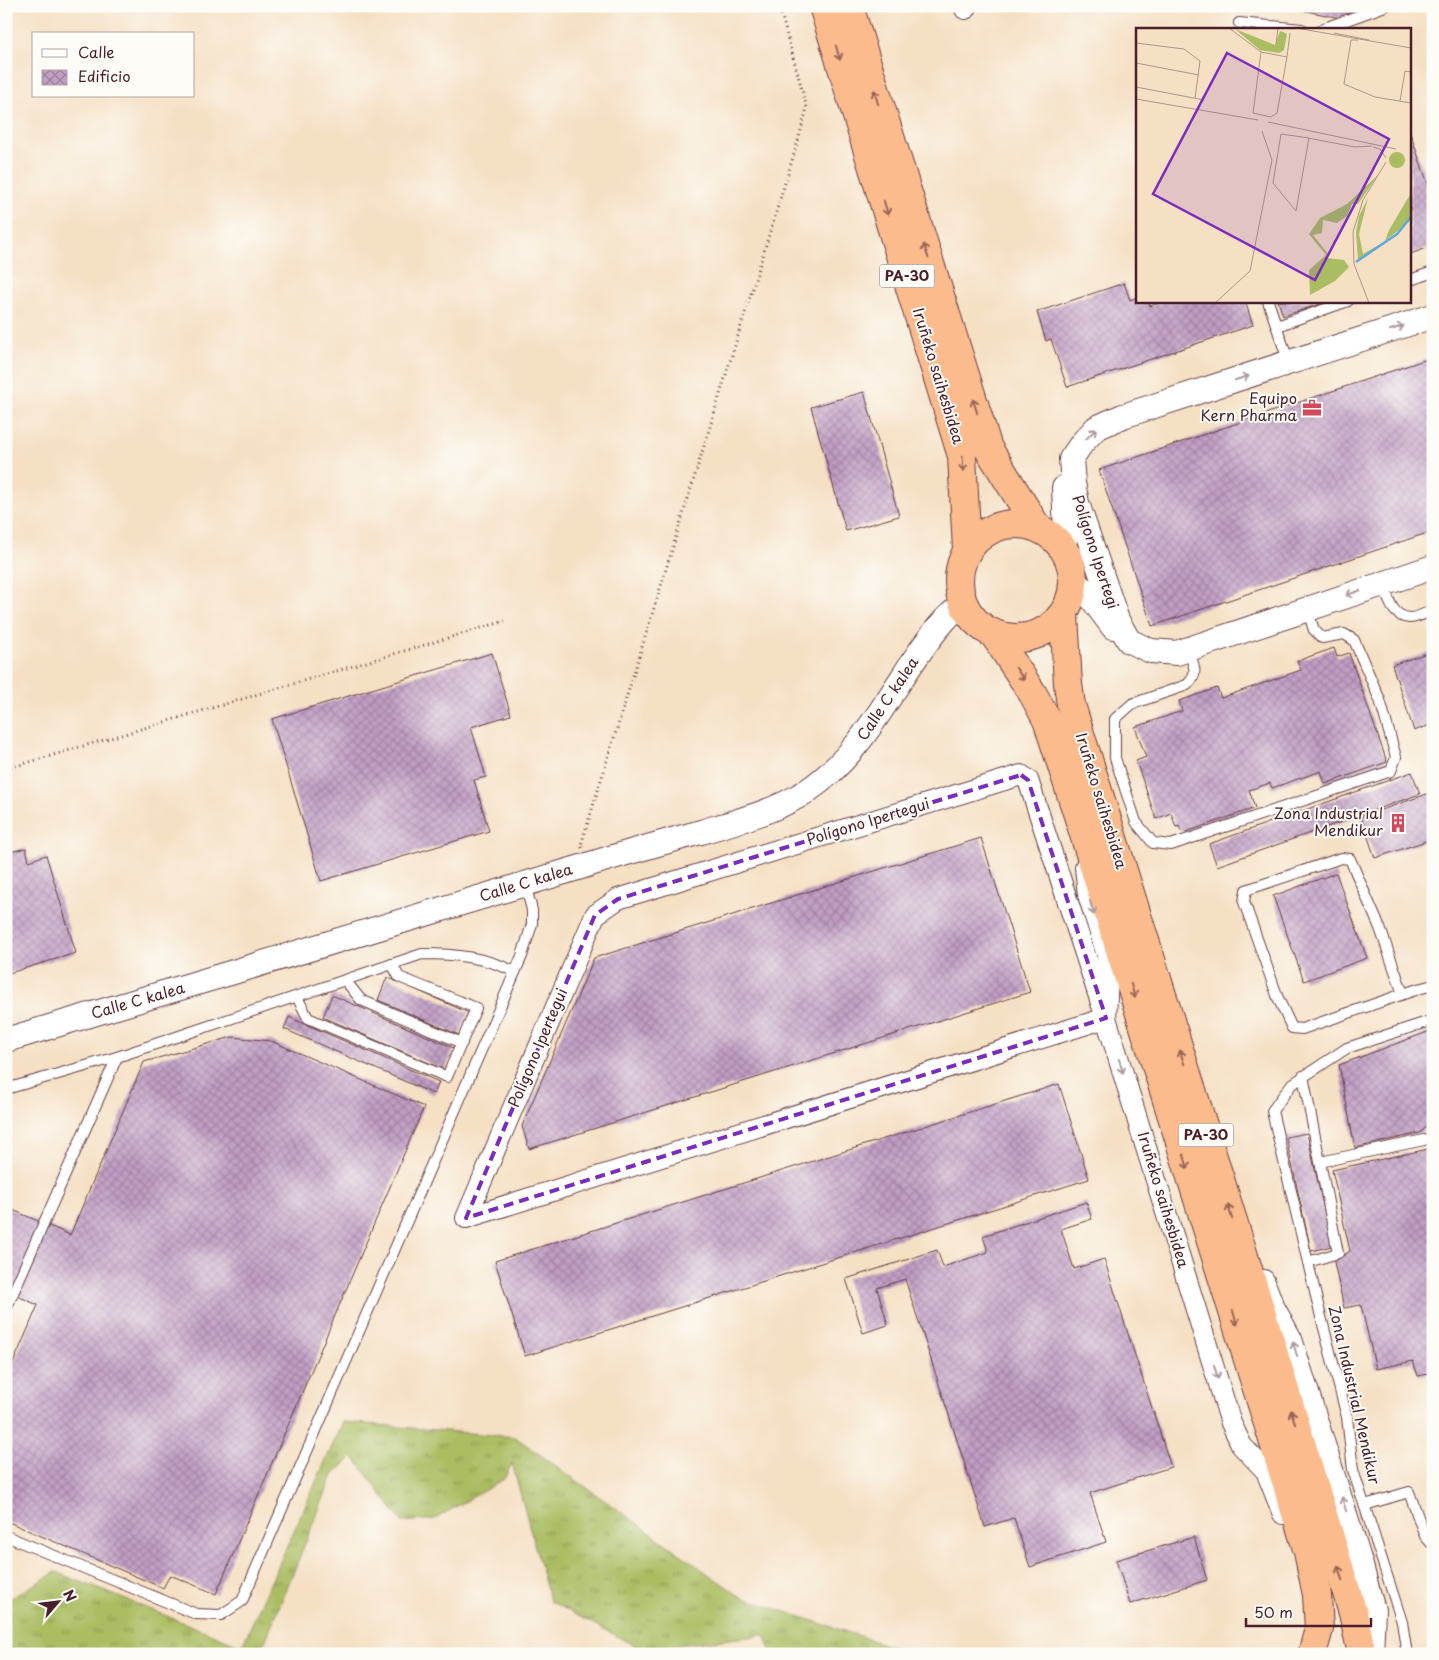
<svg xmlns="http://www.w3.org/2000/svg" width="1439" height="1660" viewBox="0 0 1439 1660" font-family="'Playpen Sans',sans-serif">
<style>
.grass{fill:url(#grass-tufts);stroke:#7a6e46}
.building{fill:url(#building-cross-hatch)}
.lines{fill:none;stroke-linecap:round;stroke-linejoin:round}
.service-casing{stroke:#643c42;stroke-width:12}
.minor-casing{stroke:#643c42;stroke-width:22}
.tertiary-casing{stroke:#643c42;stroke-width:26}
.trunk-casing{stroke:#643c42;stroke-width:30}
.path{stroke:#643c42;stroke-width:3;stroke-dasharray:1 4;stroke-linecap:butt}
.service{stroke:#fff;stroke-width:10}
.minor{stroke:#fff;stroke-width:20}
.tertiary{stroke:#fff;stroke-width:24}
.trunk{stroke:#fbbb8d;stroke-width:28}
.oneway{stroke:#9a6557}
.oneway2{stroke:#ae9aa0}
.marked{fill:none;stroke:#7b2cbf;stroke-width:4;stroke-dasharray:10 6;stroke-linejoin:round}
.labels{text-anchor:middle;stroke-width:4;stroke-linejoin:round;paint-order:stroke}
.shield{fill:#fdfcf7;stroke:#806168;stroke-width:1}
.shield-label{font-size:14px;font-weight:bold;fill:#4a1f2b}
.street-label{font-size:15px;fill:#4a1f2b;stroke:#fdfcf7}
.poi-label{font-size:15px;fill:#4a1f2b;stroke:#fdfcf7;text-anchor:end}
.inset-river{fill:none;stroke:#60a9d8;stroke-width:2.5}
.inset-road{fill:none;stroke:#b19387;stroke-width:1}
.view{fill:#7b2cbf;fill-opacity:0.15;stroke:#7b2cbf;stroke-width:2.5}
.inset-edge{fill:none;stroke:#4a1f2b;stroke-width:2.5}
</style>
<defs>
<pattern id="grass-tufts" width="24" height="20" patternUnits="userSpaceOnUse" patternTransform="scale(1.25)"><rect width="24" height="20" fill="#aabd62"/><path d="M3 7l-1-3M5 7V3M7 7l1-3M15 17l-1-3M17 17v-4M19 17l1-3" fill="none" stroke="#8c9951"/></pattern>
<pattern id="building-cross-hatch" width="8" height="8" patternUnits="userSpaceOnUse" patternTransform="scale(1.25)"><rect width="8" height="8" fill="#c19ec5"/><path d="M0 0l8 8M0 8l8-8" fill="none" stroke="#9f80a0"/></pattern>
</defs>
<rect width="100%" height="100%" fill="#fdfcf7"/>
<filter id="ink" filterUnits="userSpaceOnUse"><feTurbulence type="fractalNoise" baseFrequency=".02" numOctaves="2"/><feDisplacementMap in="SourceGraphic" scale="10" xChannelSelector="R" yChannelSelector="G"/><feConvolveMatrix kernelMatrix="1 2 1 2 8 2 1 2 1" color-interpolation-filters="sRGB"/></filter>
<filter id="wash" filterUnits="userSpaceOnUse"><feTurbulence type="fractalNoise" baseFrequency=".0096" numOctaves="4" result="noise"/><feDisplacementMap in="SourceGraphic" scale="20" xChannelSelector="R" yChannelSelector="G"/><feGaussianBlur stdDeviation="1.12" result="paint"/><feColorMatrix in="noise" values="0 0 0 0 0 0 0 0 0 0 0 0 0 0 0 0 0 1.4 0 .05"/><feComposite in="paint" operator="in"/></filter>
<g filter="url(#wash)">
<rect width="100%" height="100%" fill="#f5e0c4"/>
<!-- grass -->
<polygon class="grass" points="343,1422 515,1437 741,1597 913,1654 772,1654 765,1635 641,1649 550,1601 512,1463 504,1479 435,1519 402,1522 353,1456 333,1475 260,1654 6,1654 6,1601 56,1572 242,1646"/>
<g id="blocks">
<!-- building -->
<g class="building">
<polygon points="1283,6 1372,6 1340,18"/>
<polygon points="1410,133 1433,198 1433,246 1410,254"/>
<polygon points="1124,283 1130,300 1138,297 1138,301 1148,301 1150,306 1164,301 1245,301 1253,325 1067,387 1051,339 1046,341 1037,312"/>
<polygon points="1278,301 1327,301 1327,302 1283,316"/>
<polygon points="1433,357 1433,531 1152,626 1099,470"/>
<polygon points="864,392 899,516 846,531 811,407"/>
<polygon points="1334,648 1337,657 1349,653 1387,762 1325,784 1321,771 1272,788 1270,783 1249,790 1255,808 1186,832 1181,831 1179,826 1176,827 1171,813 1156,819 1136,761 1146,757 1135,727 1182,711 1179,701 1217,688 1221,698 1301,670 1297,661"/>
<polygon points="1433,651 1433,724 1414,731 1392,665"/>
<polygon points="492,653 511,715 471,727 486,777 474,780 489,831 321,881 272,719"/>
<polygon points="1412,772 1420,794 1217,866 1209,844"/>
<polygon points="1433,792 1433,828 1429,830 1432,839 1375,858 1361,817"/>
<polygon points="981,838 1030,992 529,1149 522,1126 594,958"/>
<polygon points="26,848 29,861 46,855 76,953 6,974 6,853"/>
<polygon points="1336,873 1367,958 1304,981 1273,896"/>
<polygon points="387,977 469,1013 459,1035 378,1000"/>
<polygon points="332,995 454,1048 445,1070 323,1017"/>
<polygon points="289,1017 439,1082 434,1094 284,1029"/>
<polygon points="1433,1030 1433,1121 1420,1133 1355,1148 1339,1065"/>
<polygon points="232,1037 271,1041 424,1107 216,1594 170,1575 163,1588 6,1521 6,1380 38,1305 6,1291 6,1207 70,1235 144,1062"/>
<polygon points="1059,1084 1089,1179 525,1356 495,1261"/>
<polygon points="1307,1133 1332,1246 1311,1251 1286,1137"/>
<polygon points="1433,1148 1433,1373 1418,1376 1413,1361 1376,1369 1361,1305 1344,1308 1334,1262 1350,1251 1332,1170"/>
<polygon points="1086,1202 1092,1219 1061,1229 1074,1269 1104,1259 1171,1467 1090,1493 1106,1542 1030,1567 1014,1518 985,1527 905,1279 877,1288 888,1325 863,1333 846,1279 937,1250 943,1267 988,1252 983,1236"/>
<polygon points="1194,1537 1207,1580 1130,1604 1116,1560"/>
</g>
</g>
</g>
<g filter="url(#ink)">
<use href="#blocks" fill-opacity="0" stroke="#643c42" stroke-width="1"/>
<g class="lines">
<!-- service casing -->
<g class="service-casing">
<g id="service">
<polyline points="1239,23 1302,29"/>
<polyline points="1322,29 1385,6"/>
<polyline points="1410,280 1433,272"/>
<polyline points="1268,301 1289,363"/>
<polyline points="1277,326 1348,301"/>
<path d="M1383 583C1388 597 1391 617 1410 618 1417 618 1426 613 1433 610"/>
<path d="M1188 649C1193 664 1200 673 1187 685L1132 704 1115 719V758L1136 822 1153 843 1171 845 1391 771 1396 757 1380 700 1354 640 1344 634 1322 638 1314 630 1307 609"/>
<polyline points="345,980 361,1000 462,1043"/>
<polyline points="1403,994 1380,928 1350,859 1341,858 1246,890 1244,902 1278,998 1292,1028 1302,1029 1418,989 1433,985"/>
<polyline points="297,997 308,1018 447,1077 476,1008 399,977 392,964"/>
<polyline points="1303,1076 1338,1253 1308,1262"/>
<polyline points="6,1089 117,1057"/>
<polyline points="1320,1162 1424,1140"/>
<path d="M6 1309 117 1057 422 954C454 954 486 957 515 972"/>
<polyline points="1365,1505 1409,1492 1425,1536 1433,1545"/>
<polyline points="6,1536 196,1614 221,1615 242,1601 522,956 532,924 532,910 525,884"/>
<polyline points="1407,1654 1402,1622 1353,1470 1347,1417 1319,1309 1272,1111 1291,1085 1347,1048 1433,1020"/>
</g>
</g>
<!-- minor casing -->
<g class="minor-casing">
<g id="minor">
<polyline points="964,6 965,9"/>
<polygon points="1021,775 1028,780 1106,1018 466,1218 595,915 618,899"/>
<polyline points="1085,867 1088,895 1107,955 1108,976 1106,1018 1231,1423 1242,1446 1266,1471 1283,1514"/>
<polyline points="1264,1280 1273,1304 1292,1339 1362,1562 1375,1610 1373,1654"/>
</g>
</g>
<!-- tertiary casing -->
<g class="tertiary-casing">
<g id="tertiary">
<polyline points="1433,316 1123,416 1096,428 1082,443 1071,459 1073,483 1077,503 1117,620 1129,641 1151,651 1177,653 1433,567"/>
<polyline points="1064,488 1066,530 1064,549"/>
<polyline points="1074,582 1087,592 1113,627"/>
<path d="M6 1040C198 983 389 925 581 867 621 854 661 843 701 832 737 821 775 812 807 791 870 749 895 676 943 622 949 615 956 609 963 603"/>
</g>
</g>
<!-- trunk casing -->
<g class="trunk-casing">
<g id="trunk">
<polyline points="823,6 962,456 967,550"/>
<polyline points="849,6 988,448 1037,527"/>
<circle cx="1016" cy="581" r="57"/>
<polyline points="1064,614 1068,684 1071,705 1240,1243 1353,1613 1362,1654"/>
<polyline points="993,633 1033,694 1047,720 1081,825 1308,1552 1317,1595 1319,1629 1312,1654"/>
</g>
</g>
<!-- path -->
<g class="path">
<polyline points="6,769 505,621"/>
<polyline points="582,848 581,845 798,141 807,108 779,6"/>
</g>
<!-- service -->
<use href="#service" class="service"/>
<!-- minor -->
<use href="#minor" class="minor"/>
<!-- tertiary -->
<use href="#tertiary" class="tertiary"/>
<!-- trunk -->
<use href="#trunk" class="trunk"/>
</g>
<!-- one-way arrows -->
<defs><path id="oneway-shaft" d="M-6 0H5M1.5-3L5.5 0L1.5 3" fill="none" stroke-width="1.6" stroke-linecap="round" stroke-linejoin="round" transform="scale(1.25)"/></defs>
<g class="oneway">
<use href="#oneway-shaft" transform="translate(838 53) rotate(73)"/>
<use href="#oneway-shaft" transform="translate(876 97) rotate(-107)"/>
<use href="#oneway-shaft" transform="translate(886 208) rotate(73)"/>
<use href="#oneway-shaft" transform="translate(926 251) rotate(-108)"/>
<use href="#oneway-shaft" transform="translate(975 406) rotate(-108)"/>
<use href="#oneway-shaft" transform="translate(963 464) rotate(86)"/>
<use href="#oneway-shaft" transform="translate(1020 674) rotate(56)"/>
<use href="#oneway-shaft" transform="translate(1133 991) rotate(73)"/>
<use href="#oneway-shaft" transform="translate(1182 1057) rotate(-107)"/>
<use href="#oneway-shaft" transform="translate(1186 1162) rotate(73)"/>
<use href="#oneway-shaft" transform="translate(1230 1212) rotate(-107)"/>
<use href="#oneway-shaft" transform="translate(1235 1318) rotate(73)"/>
<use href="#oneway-shaft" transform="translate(1293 1417) rotate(-107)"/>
<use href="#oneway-shaft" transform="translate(1340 1573) rotate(-107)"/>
</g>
<g class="oneway2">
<use href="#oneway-shaft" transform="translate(1397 328) rotate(-18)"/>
<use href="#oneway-shaft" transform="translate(1242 378) rotate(-18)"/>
<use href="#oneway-shaft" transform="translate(1091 434) rotate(-46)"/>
<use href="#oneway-shaft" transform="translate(1353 593) rotate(161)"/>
<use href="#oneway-shaft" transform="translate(1092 908) rotate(73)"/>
<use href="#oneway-shaft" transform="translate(1121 1066) rotate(73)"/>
<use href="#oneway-shaft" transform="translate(1295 1349) rotate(-107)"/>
<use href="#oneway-shaft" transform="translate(1216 1372) rotate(73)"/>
<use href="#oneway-shaft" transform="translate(1344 1504) rotate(-107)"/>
</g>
</g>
<!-- marked area -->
<path class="marked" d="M1021 775 1028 780 1106 1018 466 1218 595 915 618 899Z"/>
<!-- icons -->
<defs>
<g id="office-bare" transform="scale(1.5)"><path d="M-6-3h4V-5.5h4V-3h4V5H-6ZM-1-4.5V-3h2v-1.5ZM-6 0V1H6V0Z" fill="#d1495b" stroke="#fdfcf7" stroke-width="2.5" paint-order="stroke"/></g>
<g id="building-bare" transform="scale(1.5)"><path d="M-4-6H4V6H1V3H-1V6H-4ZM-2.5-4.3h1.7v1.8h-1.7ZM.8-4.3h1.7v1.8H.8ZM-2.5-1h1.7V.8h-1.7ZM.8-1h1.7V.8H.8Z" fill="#d1495b" stroke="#fdfcf7" stroke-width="2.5" paint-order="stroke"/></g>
</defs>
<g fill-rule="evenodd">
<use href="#office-bare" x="1312" y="408"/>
<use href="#building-bare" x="1398" y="823"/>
</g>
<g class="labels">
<!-- shield labels -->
<g class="shield">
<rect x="879.5" y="264.5" width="55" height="23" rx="4"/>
<rect x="1178.5" y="1123.5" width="55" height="23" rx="4"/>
</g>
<g class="shield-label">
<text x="907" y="281">PA-30</text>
<text x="1206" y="1140">PA-30</text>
</g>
<!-- street labels -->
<g class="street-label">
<text transform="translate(938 376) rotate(73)" y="5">Iruñeko saihesbidea</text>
<text transform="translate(1095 552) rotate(72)" y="5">Polígono Ipertegi</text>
<text transform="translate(888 699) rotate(-56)" y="5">Calle C kalea</text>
<text transform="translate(1101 801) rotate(73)" y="5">Iruñeko saihesbidea</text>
<text transform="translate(868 822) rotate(-17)" y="5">Polígono Ipertegui</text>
<text transform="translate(526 883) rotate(-17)" y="5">Calle C kalea</text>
<text transform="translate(138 1001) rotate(-16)" y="5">Calle C kalea</text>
<text transform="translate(538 1048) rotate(-67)" y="5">Polígono Ipertegui</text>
<text transform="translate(1163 1200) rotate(73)" y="5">Iruñeko saihesbidea</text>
<text transform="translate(1354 1395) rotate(77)" y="5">Zona Industrial Mendikur</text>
</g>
<!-- poi labels -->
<g class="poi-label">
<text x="1297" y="404">Equipo<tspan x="1297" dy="17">Kern Pharma</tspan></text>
<text x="1383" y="819">Zona Industrial<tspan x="1383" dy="17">Mendikur</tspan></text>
</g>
</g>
<!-- overview -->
<g transform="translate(1136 28)">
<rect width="275" height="275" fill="#f5e0c4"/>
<path d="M253 132a8 8 0 1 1 16 0a8 8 0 1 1-16 0ZM242 147 222 176H216L211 188 201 195 187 192 186 205 177 207 193 227 191 230 208 232 213 239 199 253 174 267 173 242 190 227 173 206 184 190 211 176ZM232 170 223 206 227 226 246 215 222 232 220 204 223 188Z" fill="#aabd62"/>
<path d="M99 1 139 17 144 3 147 4 151 6 148 22 143 25 124 22ZM275 165V192L249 213 253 202Z" fill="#aabd62"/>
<path class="inset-river" d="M220 234 261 206 275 189"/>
<path class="inset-road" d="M93 0 125 24M160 0 275 20M198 5 233 12M222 12H215L208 56 239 69 275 75M0 15 48 21 64 33 59 70M140 16 142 0M151 29 125 24 117 85 135 89 141 85 151 29 154 5M0 35 63 47M0 59 68 72M0 71 122 92M264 73 269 43 275 44M132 94 260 121M145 106 173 110 160 183 137 155ZM172 110 219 119 236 118M237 119 244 121 250 130M79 275 114 243 136 132 126 103M233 275 218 236 217 204 227 172 250 134"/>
<path class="view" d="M91 25 253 111 179 252 17 166Z"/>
<rect width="275" height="275" class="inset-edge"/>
</g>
<!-- margin -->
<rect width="1439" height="1660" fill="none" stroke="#fdfcf7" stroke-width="25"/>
<!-- legend -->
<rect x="32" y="32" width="162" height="65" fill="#fdfcf7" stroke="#b5a4a5"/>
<rect x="42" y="49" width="25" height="8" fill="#ffffff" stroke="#b5a4a5"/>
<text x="78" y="58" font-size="15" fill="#4a1f2b">Calle</text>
<rect x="42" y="70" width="25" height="15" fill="url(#building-cross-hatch)" stroke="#b5a4a5"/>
<text x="78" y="82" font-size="15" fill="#4a1f2b">Edificio</text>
<!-- north arrow -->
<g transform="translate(58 1602) rotate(62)" stroke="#fdfcf7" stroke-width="4" paint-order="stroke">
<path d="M0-4L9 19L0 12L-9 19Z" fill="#4a1f2b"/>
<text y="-8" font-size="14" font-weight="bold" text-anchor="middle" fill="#4a1f2b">N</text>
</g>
<!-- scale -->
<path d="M1246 1618v8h125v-8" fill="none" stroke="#4a1f2b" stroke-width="2.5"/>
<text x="1254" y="1618" font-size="15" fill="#4a1f2b" stroke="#fdfcf7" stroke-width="4" paint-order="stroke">50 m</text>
</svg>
